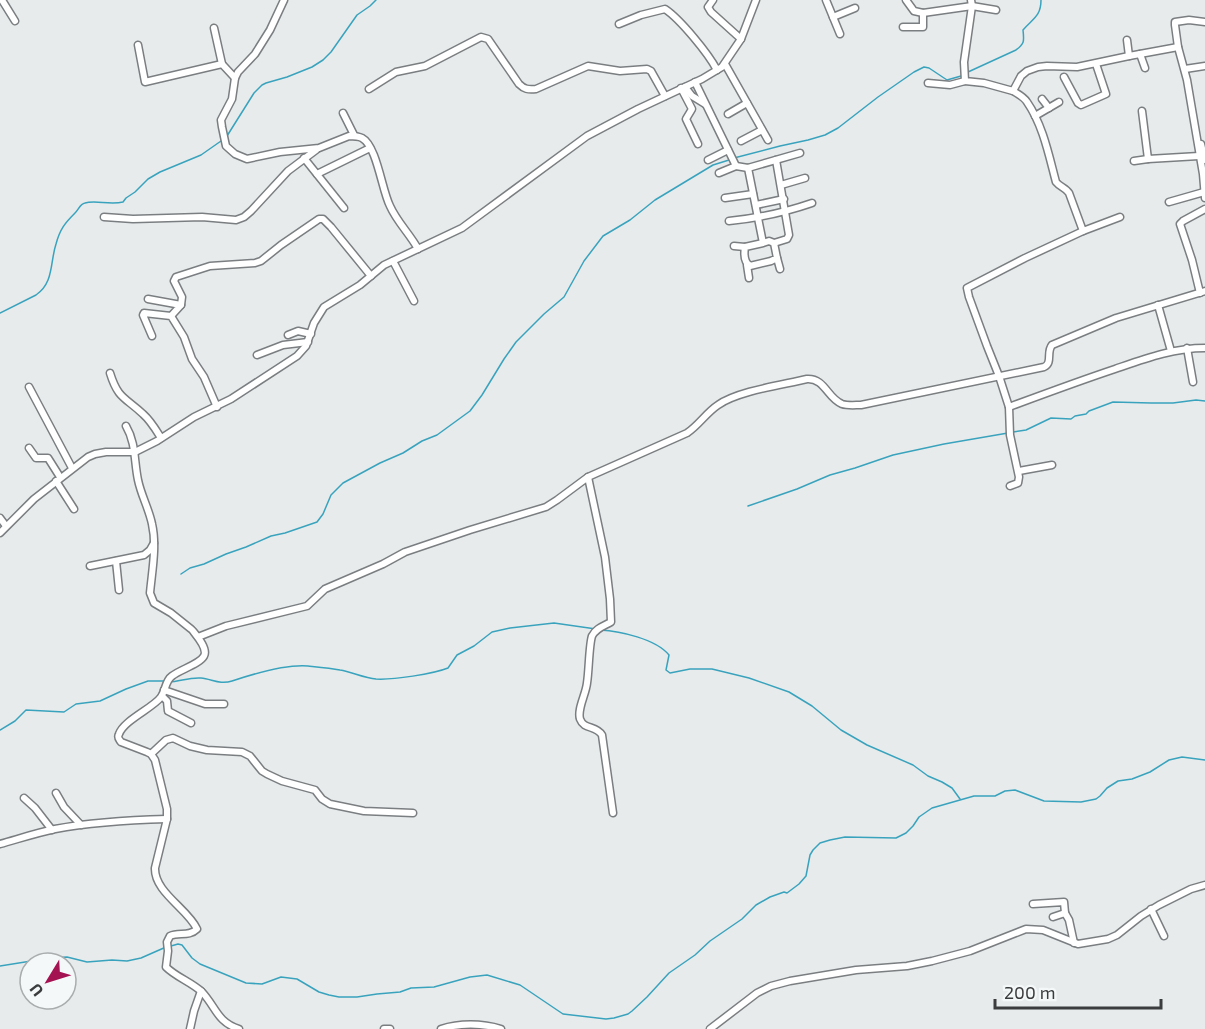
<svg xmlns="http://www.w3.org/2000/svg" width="1205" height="1029" viewBox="0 0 1205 1029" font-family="'Exo 2',sans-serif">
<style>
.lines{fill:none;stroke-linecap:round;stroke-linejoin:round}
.stream{stroke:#39a3bd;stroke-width:1.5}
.minor-casing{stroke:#7b7e80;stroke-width:9}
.minor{stroke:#fff;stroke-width:6}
</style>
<rect width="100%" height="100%" fill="#e7ebec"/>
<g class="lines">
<!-- stream -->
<g class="stream">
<path d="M968 72 1016 50C1025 43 1024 41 1023 30 1032 19 1041 17 1041 0"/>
<polyline points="227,136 254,93 262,85 266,83 287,77 312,67 323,60 331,52 357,15 370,6 376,0"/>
<polyline points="734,158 780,146 808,140 825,135 838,128 878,97 914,72 924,67 929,68 947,80 961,76"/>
<path d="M0 313 36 295C54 283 50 262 56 244 60 229 65 223 75 213 79 209 80 204 85 203 95 200 110 205 123 202L126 198 135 192 148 179 160 172 201 155 221 141"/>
<polyline points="1013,432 1026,430 1051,418 1071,419 1075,416 1086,414 1089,411 1113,402 1151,403 1173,403 1196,400 1205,401"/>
<polyline points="748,506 797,489 830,475 855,468 893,455 944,444 1008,433"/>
<polyline points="181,574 190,568 204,564 226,554 246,547 271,536 285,533 317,522 323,514 331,495 343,483 380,463 403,453 422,441 437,435 470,411 482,395 504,359 516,342 544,314 564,297 584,261 603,236 630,220 655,200 713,165 729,160"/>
<path d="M600 630C620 631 656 639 669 655L666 670 670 673 690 669H712L749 678 789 692 812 706 841 730 867 745 913 765 928 776 942 782 952 788 960 799"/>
<path d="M169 682C179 682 189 677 201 678 212 679 220 685 232 681 253 674 286 664 308 666 318 667 330 668 340 670 352 672 364 678 376 679 393 680 433 674 448 668L457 655 474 646 492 632 510 628 554 623 596 629"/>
<polyline points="0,730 15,721 26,710 64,712 76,704 100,701 126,689 148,681 164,681"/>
<polyline points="171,946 178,944 182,945 192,958 200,964 246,983 262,984 281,977 297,979 319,992 329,995 339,997 357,997 377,994 400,992 411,988 434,987 470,977 487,975 520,985 563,1014 606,1019 614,1018 628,1014 632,1011 647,997 669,973 695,955 710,941 742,919 756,905 770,897 784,892 787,893 799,884 806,876 810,855 813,850 820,843 830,840 845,837 896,838 906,833 913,826 919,817 932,808 974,796 995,796 1005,791 1015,790 1044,801 1081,802 1096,799 1100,796 1107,788 1118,781 1132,779 1150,772 1169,760 1182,757 1205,760"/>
<polyline points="0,966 50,958 67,957 87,962 112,960 127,961 141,958 166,947"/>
</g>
<!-- minor casing -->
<g class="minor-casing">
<g id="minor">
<polyline points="2,0 15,21"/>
<path d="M284 0 270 30 255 54 238 72 235 78 232 99 221 120 222 127 226 146 235 154 247 159 280 152 319 148 349 136C353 136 358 136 362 138 377 146 382 191 390 206 397 222 410 234 418 249"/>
<polyline points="713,0 708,7 711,12 741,39"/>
<polyline points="826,0 840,34"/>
<polyline points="906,0 914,11 923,13 972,6 996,10"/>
<polyline points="971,0 972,6 964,62 965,81 984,83 1013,91 1021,76 1027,71 1038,67 1047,66 1077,67 1129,56 1178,47 1187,80 1203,174 1205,198"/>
<polyline points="833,17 855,8"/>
<path d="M619 24 641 15 665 9C680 19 708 53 717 70"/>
<polyline points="903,27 923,27 923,13"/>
<polyline points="214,28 222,64"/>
<polyline points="1127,40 1129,56"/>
<polyline points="138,45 145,82 222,64 235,78"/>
<polyline points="1178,47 1175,25 1175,22 1189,20 1205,22"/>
<polyline points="1140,54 1145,68"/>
<polyline points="725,64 768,140"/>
<polyline points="1185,69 1205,66"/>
<polyline points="1064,77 1078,103 1081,105 1106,94 1096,64"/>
<polyline points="695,82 736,166 748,168"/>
<polyline points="928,83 950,85 965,81"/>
<polyline points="685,87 692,96 705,104"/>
<polyline points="681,88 692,109 686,119 698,144"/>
<path d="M369 89 396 72 425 66 481 37 488 39 519 84C524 89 528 90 536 89L588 66 620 71 647 69 651 71 665 96"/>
<path d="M1013 91C1018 94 1024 97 1027 102 1043 125 1049 156 1056 182 1060 187 1066 188 1069 193L1083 231"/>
<polyline points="1042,99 1049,108"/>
<polyline points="1142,111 1148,159 1199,156"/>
<polyline points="343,113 354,135"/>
<polyline points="728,114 747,103"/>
<polyline points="1035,116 1059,102"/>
<polyline points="741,141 762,130"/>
<polyline points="1201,144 1205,160"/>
<polyline points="304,158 344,208"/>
<polyline points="708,160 728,150"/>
<polyline points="1134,161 1148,159"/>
<polyline points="719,173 736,166"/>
<polyline points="317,174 370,148"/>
<polyline points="781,185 805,178"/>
<polyline points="725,198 753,194"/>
<polyline points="1169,202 1204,192"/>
<polyline points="756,205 784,199"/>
<polyline points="104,217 133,219 202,217 236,220 244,217 251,211 288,171 316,150"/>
<path d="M729 221C760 218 783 213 812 203"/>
<path d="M763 243 769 241 774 243 777 258 771 261 750 266C744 262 744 253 745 247L763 243 748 168 800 153"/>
<polyline points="774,243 787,239 789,235 776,160"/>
<polyline points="734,246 745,247"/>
<polyline points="777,258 780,269"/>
<polyline points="393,261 414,301"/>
<polyline points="747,265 749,278"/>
<polyline points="1200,293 1192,260 1180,224 1183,221 1205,209"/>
<polyline points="148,299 181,305 171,316"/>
<polyline points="181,305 182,297 174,281 176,277 210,266 255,263 261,261 281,245 319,219 323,219 331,227 371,276"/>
<polyline points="1158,305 1171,351"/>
<polyline points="288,335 298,331 311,334"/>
<polyline points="152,336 143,315 144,313 171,316 184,337 192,359 204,377 217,407"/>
<polyline points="1187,348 1193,382"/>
<polyline points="257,355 283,345 308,342"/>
<path d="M110 373C118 399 125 397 143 414 151 421 156 430 161 438"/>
<polyline points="29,387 72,468"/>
<path d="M1009 407C1044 394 1079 381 1115 369 1144 359 1173 348 1205 348"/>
<path d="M126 426C136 443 134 461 138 480 141 495 149 509 152 524 157 546 152 571 150 593L154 603 171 613 191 629"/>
<polyline points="29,448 36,458 48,458 60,477"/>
<polyline points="1019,471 1052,465"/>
<path d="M588 477 605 557 610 599 611 622C604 626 596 628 592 636 589 645 589 671 587 683 586 694 577 709 580 719 584 730 596 725 602 735L613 813"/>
<polyline points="56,481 74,509"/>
<polyline points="1010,486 1018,483 1019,477 1010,435 1009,407 999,376 987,346 969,297 967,288 1025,258 1083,231 1120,217"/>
<polyline points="0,518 6,526"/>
<polyline points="0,533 34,499 88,457 95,454 106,452 135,452 157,441 194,417 231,399 297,356 306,346 314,323 324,307 360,285 384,265 462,228 587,136 638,109 702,79 722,67 741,39 756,0"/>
<polyline points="116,561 119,590"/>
<polyline points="90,566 144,555 150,550 154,543"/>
<path d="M193 631C197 636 208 649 204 656 200 664 179 670 172 676 165 681 166 690 161 697 153 708 124 720 119 734 117 738 119 739 121 742L147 752 151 754 155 760 167 809V819L155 868C154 892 188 909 197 929 189 937 179 932 170 936L167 942 168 951 166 967C176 977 191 982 202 992 216 1007 217 1022 239 1029"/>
<path d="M198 637 226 626 307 606 325 589 383 564 405 552 470 530 546 507 557 500 588 477 687 433C699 425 706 413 718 405 738 391 782 385 807 379 825 378 827 398 842 404 848 406 855 405 861 405L1044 367C1053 363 1046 352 1052 345L1116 318 1205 291"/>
<polyline points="164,690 205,704 224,704"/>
<polyline points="162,696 167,701 168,711 191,723"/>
<polyline points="151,754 166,740 173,738 190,746 207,750 242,752 250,756 262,771 267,774 282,781 315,790 322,799 330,804 364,811 413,813"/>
<polyline points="56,793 64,807 81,825"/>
<polyline points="24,798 35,808 52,830"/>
<path d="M0 844C18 839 36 833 55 829 92 822 129 820 167 819"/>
<polyline points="1033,904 1064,902 1065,913"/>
<polyline points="1151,909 1164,936"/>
<polyline points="1053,917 1065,913 1069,920 1074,943"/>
<polyline points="190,1029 194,1011 201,991"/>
<polyline points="384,1029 390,1029"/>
<path d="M441 1029C459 1023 482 1023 501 1029"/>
<polyline points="710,1029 757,993 771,986 790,981 856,970 907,966 932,961 970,951 1026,929 1043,930 1078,944 1108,939 1117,935 1141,916 1159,905 1191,889 1205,885"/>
</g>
</g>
<!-- minor -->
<use href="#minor" class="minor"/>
</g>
<!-- north arrow -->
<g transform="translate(48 981) rotate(232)"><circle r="28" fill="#f4f8f9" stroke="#aaadae" stroke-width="1.5"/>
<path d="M0-4.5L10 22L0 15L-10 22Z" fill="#a41252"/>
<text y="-9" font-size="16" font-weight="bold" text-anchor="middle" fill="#3b3c3d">U</text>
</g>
<!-- scale -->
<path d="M995 999v9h166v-9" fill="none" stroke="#3b3c3d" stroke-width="3"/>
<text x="1004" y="999" font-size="18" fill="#3b3c3d" stroke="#f4f8f9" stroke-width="4.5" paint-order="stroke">200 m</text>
</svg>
